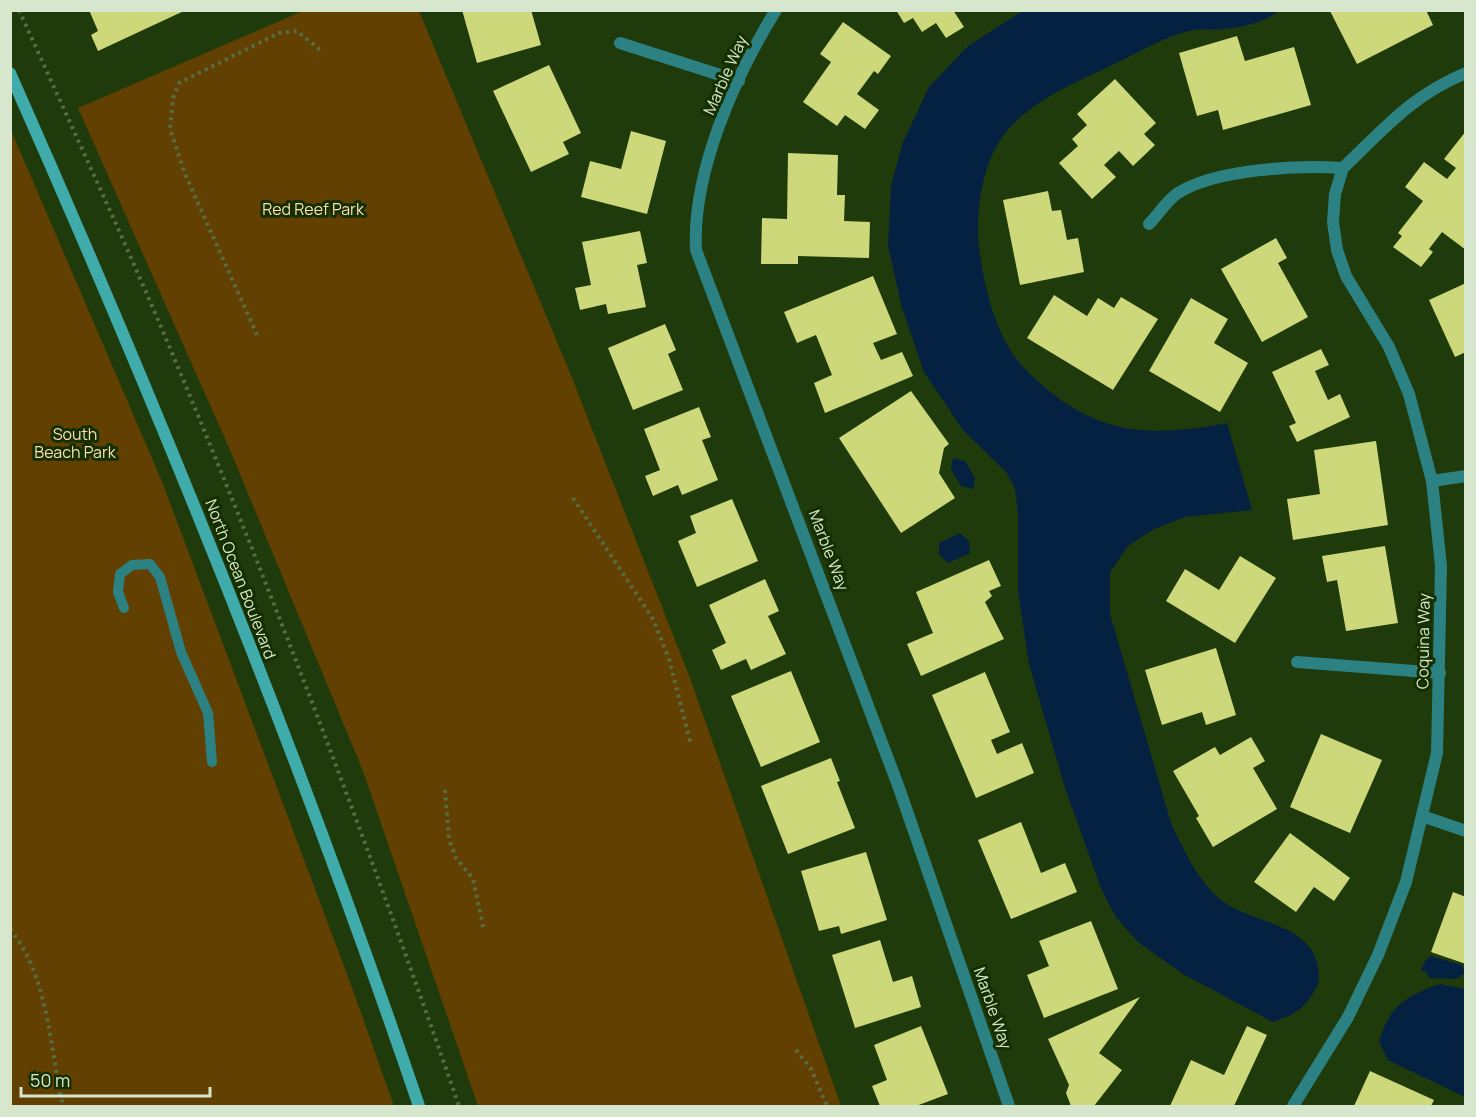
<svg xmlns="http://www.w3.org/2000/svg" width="1476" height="1117" viewBox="0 0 1476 1117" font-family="Manrope,sans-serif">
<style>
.green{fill:#624002}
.water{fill:#052142}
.building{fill:#cdd87b}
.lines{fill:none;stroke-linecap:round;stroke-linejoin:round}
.path{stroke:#566e45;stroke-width:4;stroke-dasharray:3 4.5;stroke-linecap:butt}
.lane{stroke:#2c8282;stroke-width:10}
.street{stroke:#2c8282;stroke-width:12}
.secondary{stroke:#3fabab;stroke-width:12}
.labels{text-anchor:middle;stroke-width:6;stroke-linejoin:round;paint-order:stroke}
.street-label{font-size:16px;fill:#d6e7cd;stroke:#152f01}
.park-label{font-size:16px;fill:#fcdfb8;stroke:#152f01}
</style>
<rect width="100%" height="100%" fill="#1f3a0b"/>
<!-- green -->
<g class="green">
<polygon points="305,10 419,11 568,368 690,678 841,1106 478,1106 363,771 230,450 78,108"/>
<polygon points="10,128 161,479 350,982 394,1106 11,1106"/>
</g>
<!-- water -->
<g class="water">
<path d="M1024 10 1279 11C1265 22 1243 27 1224 29 1214 31 1203 28 1193 30 1165 36 1138 53 1114 64 1075 83 1026 102 1001 139 982 166 975 215 979 248 985 290 996 341 1028 372 1091 434 1143 439 1227 423L1252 510 1185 517 1154 529 1128 546 1110 572V614L1171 823C1183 849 1198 881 1221 900 1251 924 1311 922 1318 968 1319 975 1320 980 1317 986 1306 1008 1296 1014 1273 1022L1183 974 1138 942 1115 916 1101 888 1065 788 1029 664 1018 591V512L1015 489 1007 473 963 430 924 372 902 308 888 245 891 186 903 142 929 87 968 46Z"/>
<polygon points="953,458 965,461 975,478 973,489 961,486 951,470"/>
<polygon points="960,533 969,541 970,553 948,563 939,555 939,543"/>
<polygon points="1431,956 1462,965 1465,973 1456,979 1429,978 1426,972 1421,970 1425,961"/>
<path d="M1440 984 1465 989V1097L1388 1060 1379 1041C1390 1005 1406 996 1440 984Z"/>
</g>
<!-- building -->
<g class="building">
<polygon points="89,10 186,10 98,51 91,35 98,31"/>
<polygon points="462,10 531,10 541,45 477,63"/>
<polygon points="896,10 953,10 964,27 946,38 936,23 922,32 913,18 904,23"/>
<polygon points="1332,10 1426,10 1433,25 1357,64 1330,11"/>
<polygon points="843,22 891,56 878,74 874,71 857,94 879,110 865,129 845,115 837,126 803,102 831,62 820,54"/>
<polygon points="1237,36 1245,61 1294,47 1311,105 1223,130 1218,110 1197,116 1179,53"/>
<polygon points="549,65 581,133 563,142 569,154 531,172 493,91"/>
<polygon points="1115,79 1156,123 1144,134 1155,145 1133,166 1119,151 1104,165 1116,177 1092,199 1059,163 1078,146 1072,139 1087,125 1077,114"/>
<polygon points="631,131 666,141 647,214 581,197 590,161 621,169"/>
<polygon points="1466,131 1466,250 1442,232 1429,249 1433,252 1421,267 1393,247 1402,236 1398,233 1423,201 1405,187 1424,162 1447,179 1456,168 1444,159"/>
<polygon points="788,153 838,155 837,195 845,195 844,221 870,222 869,258 798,256 798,264 761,264 762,218 787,219"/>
<polygon points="1048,191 1052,211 1061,210 1067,240 1078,238 1084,272 1020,285 1003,200"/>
<polygon points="640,231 647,263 637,265 646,307 608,314 606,304 580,310 575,288 591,285 582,242"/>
<polygon points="1276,238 1287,258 1278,263 1308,317 1262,342 1221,269"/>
<polygon points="873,276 897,334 873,343 881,360 902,352 913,376 825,413 814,383 832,375 816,335 797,343 784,312"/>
<polygon points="1466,283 1466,352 1455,357 1429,300"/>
<polygon points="1054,295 1087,316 1098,298 1114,308 1121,297 1158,319 1113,390 1027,338"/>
<polygon points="1191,298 1228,319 1214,343 1248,363 1220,412 1149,371"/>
<polygon points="665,324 676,350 668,354 683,390 633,410 608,348"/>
<polygon points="1321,349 1329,365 1315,371 1328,400 1340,394 1350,417 1297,442 1289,426 1296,423 1272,372"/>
<polygon points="911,391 949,444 944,448 939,473 955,498 901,533 839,438"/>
<polygon points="699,407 711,437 702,440 718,480 682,495 678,485 653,496 645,476 660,470 644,429"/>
<polygon points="1376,441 1388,525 1293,540 1287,499 1320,494 1314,450"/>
<polygon points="732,499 758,561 697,587 678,541 696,533 690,516"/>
<polygon points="1385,546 1398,623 1346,631 1337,580 1327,582 1322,556"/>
<polygon points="1240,556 1276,578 1235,643 1166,601 1185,569 1219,590"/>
<polygon points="989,560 1001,586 989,591 992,596 985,602 1004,639 921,676 907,644 933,633 916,592"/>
<polygon points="765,579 779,611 768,616 786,654 751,670 746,659 721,670 712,650 726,643 709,605"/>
<polygon points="1216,648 1236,715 1206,725 1202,712 1162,725 1145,670"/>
<polygon points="791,671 820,742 761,767 731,696"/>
<polygon points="985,672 1010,732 991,740 997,754 1022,743 1034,773 976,798 932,695"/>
<polygon points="1321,734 1382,760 1350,833 1290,807"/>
<polygon points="1251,737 1265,761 1253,768 1277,809 1213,847 1196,818 1199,816 1173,771 1215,747 1220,755"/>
<polygon points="831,758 840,781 837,782 855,828 788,854 761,786"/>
<polygon points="1021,822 1041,873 1065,863 1077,892 1011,919 978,840"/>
<polygon points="1290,833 1350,878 1334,901 1314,887 1296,912 1254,882"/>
<polygon points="866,852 887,920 841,934 839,926 819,931 801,871"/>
<polygon points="1453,892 1466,897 1466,964 1431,952"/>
<polygon points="1091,921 1118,989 1044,1018 1027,975 1049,966 1039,941"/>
<polygon points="880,940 893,982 912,976 921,1007 855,1028 832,955"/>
<polygon points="1140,997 1099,1053 1122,1070 1094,1106 1071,1106 1066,1093 1069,1085 1048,1039"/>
<polygon points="921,1026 948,1094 916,1106 880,1106 872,1086 887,1080 874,1045"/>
<polygon points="1247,1026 1267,1035 1234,1106 1170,1106 1191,1060 1224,1075"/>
<polygon points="1370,1071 1434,1100 1431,1106 1354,1106"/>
</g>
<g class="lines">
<!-- path -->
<g class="path">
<path d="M19 10C69 121 120 230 167 341 273 593 370 849 459 1106"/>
<polyline points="257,335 185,174 170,129 173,98 179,83 279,33 297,31 320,50"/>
<polyline points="573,498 653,619 669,659 691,745"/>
<polyline points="445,790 449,839 456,858 473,879 484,931"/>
<path d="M10 929C50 979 49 1047 63 1106"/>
<polyline points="796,1050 811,1069 827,1106"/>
</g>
<!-- lane -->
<polyline class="lane" points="124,608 118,592 120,574 132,565 150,564 160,577 181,652 208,713 212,762"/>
<!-- street -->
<g class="street">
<path d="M776 10C735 76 692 172 696 250L899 788 1009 1106"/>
<polyline points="620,43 739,81"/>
<path d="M1149 224C1158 215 1167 200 1178 193 1216 169 1298 165 1343 168 1384 129 1412 95 1466 73"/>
<polyline points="1432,481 1466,476"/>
<polyline points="1297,662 1440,673"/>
<polyline points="1422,816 1466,831"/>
<polyline points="1293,1106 1348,1017 1378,955 1406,882 1437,753 1441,566 1432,481 1409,394 1389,347 1346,276 1337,250 1333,222 1335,194 1343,168"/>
</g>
<!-- secondary -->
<path class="secondary" d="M10 73C160 411 300 756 419 1106"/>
</g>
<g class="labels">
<!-- street labels -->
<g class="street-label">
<text transform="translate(725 75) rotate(-66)" y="6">Marble Way</text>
<text transform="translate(829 550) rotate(69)" y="6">Marble Way</text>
<text transform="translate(241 579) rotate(69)" y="6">North Ocean Boulevard</text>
<text transform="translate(1423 641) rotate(-89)" y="6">Coquina Way</text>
<text transform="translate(993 1008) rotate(71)" y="6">Marble Way</text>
</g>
<!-- park labels -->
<g class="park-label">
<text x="313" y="215">Red Reef Park</text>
<text x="75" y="440">South<tspan x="75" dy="18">Beach Park</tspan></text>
</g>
</g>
<!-- border -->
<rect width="1476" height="1117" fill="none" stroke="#d6e7cd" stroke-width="24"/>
<!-- scale -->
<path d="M21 1087v9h189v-9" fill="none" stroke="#d6e7cd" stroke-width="3"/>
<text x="30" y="1087" font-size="18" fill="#d6e7cd" stroke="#152f01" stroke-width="4.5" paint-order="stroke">50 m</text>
</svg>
